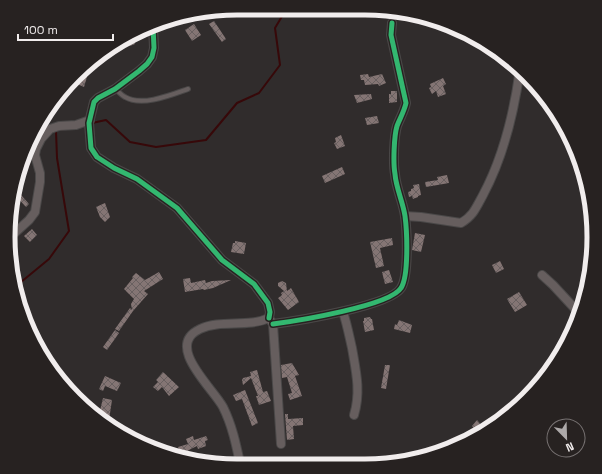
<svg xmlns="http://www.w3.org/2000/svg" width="602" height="474" viewBox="0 0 602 474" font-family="'Space Grotesk',sans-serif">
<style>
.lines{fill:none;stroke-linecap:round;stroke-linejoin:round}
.stream{stroke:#370809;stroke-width:2}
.building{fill:url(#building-cross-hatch)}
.service-casing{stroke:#4a4848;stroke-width:6}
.minor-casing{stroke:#4a4848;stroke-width:10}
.service{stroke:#665e5e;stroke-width:4}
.minor{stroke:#665e5e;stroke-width:8}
.cycleway-casing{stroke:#272221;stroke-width:8}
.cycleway{stroke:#33b770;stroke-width:5}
.rim{fill:none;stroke:#f1eded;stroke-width:5}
</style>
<defs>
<pattern id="building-cross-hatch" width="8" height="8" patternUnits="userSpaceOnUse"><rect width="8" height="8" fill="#847574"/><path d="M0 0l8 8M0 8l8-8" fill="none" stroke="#696060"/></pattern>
</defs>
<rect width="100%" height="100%" fill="#302c2c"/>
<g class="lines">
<!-- stream -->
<g class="stream">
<polyline points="92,123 106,120 130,142 156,147 206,140 237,103 259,93 280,65 275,28 287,8"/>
<polyline points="37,128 47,130"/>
<polyline points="53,131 65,129"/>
<polyline points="15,287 49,259 69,231 57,158 56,131"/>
</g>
</g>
<!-- building -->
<g class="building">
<polygon points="214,21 226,39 222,42 209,24"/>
<polygon points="194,24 201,35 192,41 185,30"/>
<polygon points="130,36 135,44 130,46 128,42 111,51 110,49 123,39"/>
<polygon points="77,73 87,77 84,87 70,81"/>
<polygon points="368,74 369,77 382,74 386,83 379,86 378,84 365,85 364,80 361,80 360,75"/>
<polygon points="443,78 446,84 443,86 446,94 438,97 436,91 432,94 429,88 431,87 430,84"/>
<polygon points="391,91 397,91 397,102 389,103 389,94 391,94"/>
<polygon points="371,94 372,99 357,103 354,95"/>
<polygon points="377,116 379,123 367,125 365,118"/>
<polygon points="341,135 345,146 337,149 334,143 336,142 335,138"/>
<polygon points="342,167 345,174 325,183 322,176"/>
<polygon points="447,175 449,183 426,187 425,182 438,180 437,177"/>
<polygon points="419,184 421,195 418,196 418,197 413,199 412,196 409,197 408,192 411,191 411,189 414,188 413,185"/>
<polygon points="15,188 29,204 26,207 14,194"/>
<polygon points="105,203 110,217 105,222 100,217 96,207"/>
<polygon points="32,229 37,235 30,242 24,236"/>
<polygon points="415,233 425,235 421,252 412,250"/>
<polygon points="392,238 393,245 380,248 384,266 376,268 370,242"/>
<polygon points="235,241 246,243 244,254 231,252 233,243 235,243"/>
<polygon points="500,261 504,269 496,273 492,265"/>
<polygon points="389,270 393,282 385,284 382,272"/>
<polygon points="159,272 163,279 144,291 148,294 133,311 119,331 115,329 130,308 132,310 131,304 134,299 124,289 133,278 132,277 136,273 145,280"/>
<polygon points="190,278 191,283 205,280 206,283 212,281 231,280 213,288 204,290 203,289 185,292 183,279"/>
<polygon points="282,281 286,283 287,291 291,288 299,302 288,310 278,298 282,295 281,293 284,291 278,286 278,283"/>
<polygon points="519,292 527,305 515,312 507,299"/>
<polygon points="370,317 371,319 372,319 374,330 365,332 363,321 364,321 364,318"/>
<polygon points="399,320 412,325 410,333 394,329 395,324 397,325"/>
<polygon points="115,330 119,333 107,350 103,347"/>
<polygon points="292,363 299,375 295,376 302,396 290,400 288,394 292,393 287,377 282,378 281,365"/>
<polygon points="385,365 390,365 386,389 381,388"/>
<polygon points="257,370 263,392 267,391 271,401 259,405 256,396 258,396 251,378 243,385 242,380 243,378 251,376 250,372"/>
<polygon points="163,372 179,387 169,396 162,387 158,391 153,387 158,382 156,380"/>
<polygon points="105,376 121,383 117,391 105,386 103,391 99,389"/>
<polygon points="245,390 258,423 252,426 242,399 236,401 233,395"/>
<polygon points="103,398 112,400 109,420 103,419 102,421 98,419"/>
<polygon points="285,414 288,414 288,419 303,418 303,425 293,426 294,439 287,440"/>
<polygon points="477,420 483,427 482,428 489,424 490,426 479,435 463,442 462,439 476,431 472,426"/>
<polygon points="193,436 194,440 206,436 208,440 205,441 206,446 198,449 197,446 187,451 192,461 183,459 178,447 188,444 186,439"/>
</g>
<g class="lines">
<!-- service casing -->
<g class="service-casing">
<g id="service">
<polyline points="207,12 210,14"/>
<path d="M115 89C118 91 121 95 125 97 142 107 171 95 188 89"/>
</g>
</g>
<!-- minor casing -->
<g class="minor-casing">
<g id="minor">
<polyline points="153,26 154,48 152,57 147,64 139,71 115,89 98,98 94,102 89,123 91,148 97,157 114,168 137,179 177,208 222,260 254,284 268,303 270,312 269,318"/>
<path d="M405 216 421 217 461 223C473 216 476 208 483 195 504 156 514 113 520 69"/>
<polyline points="8,239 29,220 35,212 40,182 40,173 35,155 36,149 41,139 50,129 59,126 76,125 90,120"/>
<polyline points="542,275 553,285 578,312"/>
<path d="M343 312C347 324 349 335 352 348 356 371 361 392 354 415"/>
<polyline points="271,321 273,324 281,444"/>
<path d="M273 324C296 321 390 306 401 288 409 276 407 231 405 216 403 202 396 188 395 174 393 163 394 136 397 126 400 118 404 112 406 103L391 35 392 23"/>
<path d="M240 463C236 444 232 425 223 407 213 388 164 346 200 329 221 319 247 328 269 318"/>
</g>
</g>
<!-- service -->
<use href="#service" class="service"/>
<!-- minor -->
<use href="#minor" class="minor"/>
<!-- cycleway casing -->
<g class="cycleway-casing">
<g id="cycleway">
<polyline points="153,26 154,48 152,57 147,64 139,71 115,89 98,98 94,102 89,123 91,148 97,157 114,168 137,179 177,208 222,260 254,284 268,303 270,312 269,318"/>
<path d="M273 324C296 321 390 306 401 288 409 276 407 231 405 216 403 202 396 188 395 174 393 163 394 136 397 126 400 118 404 112 406 103L391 35 392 23"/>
</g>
</g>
<!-- cycleway -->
<use href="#cycleway" class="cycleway"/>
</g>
<!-- crop -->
<path d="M0 0H602V474H0ZM237 15H365A222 222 0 0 1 587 237V237A222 222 0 0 1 365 459H237A222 222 0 0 1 15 237V237A222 222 0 0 1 237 15Z" fill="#272221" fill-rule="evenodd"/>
<path class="rim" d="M237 15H365A222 222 0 0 1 587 237V237A222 222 0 0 1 365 459H237A222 222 0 0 1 15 237V237A222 222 0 0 1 237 15Z"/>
<!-- north arrow -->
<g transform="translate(566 438) rotate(157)"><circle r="19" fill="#272221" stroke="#787373"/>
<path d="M0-3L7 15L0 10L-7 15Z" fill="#ada9a9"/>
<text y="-6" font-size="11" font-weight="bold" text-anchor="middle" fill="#f1eded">N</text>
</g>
<!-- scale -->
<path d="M18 34v6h95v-6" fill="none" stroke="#f1eded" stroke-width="2"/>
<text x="24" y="34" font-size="12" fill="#f1eded" stroke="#272221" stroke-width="3" paint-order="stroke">100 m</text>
</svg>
